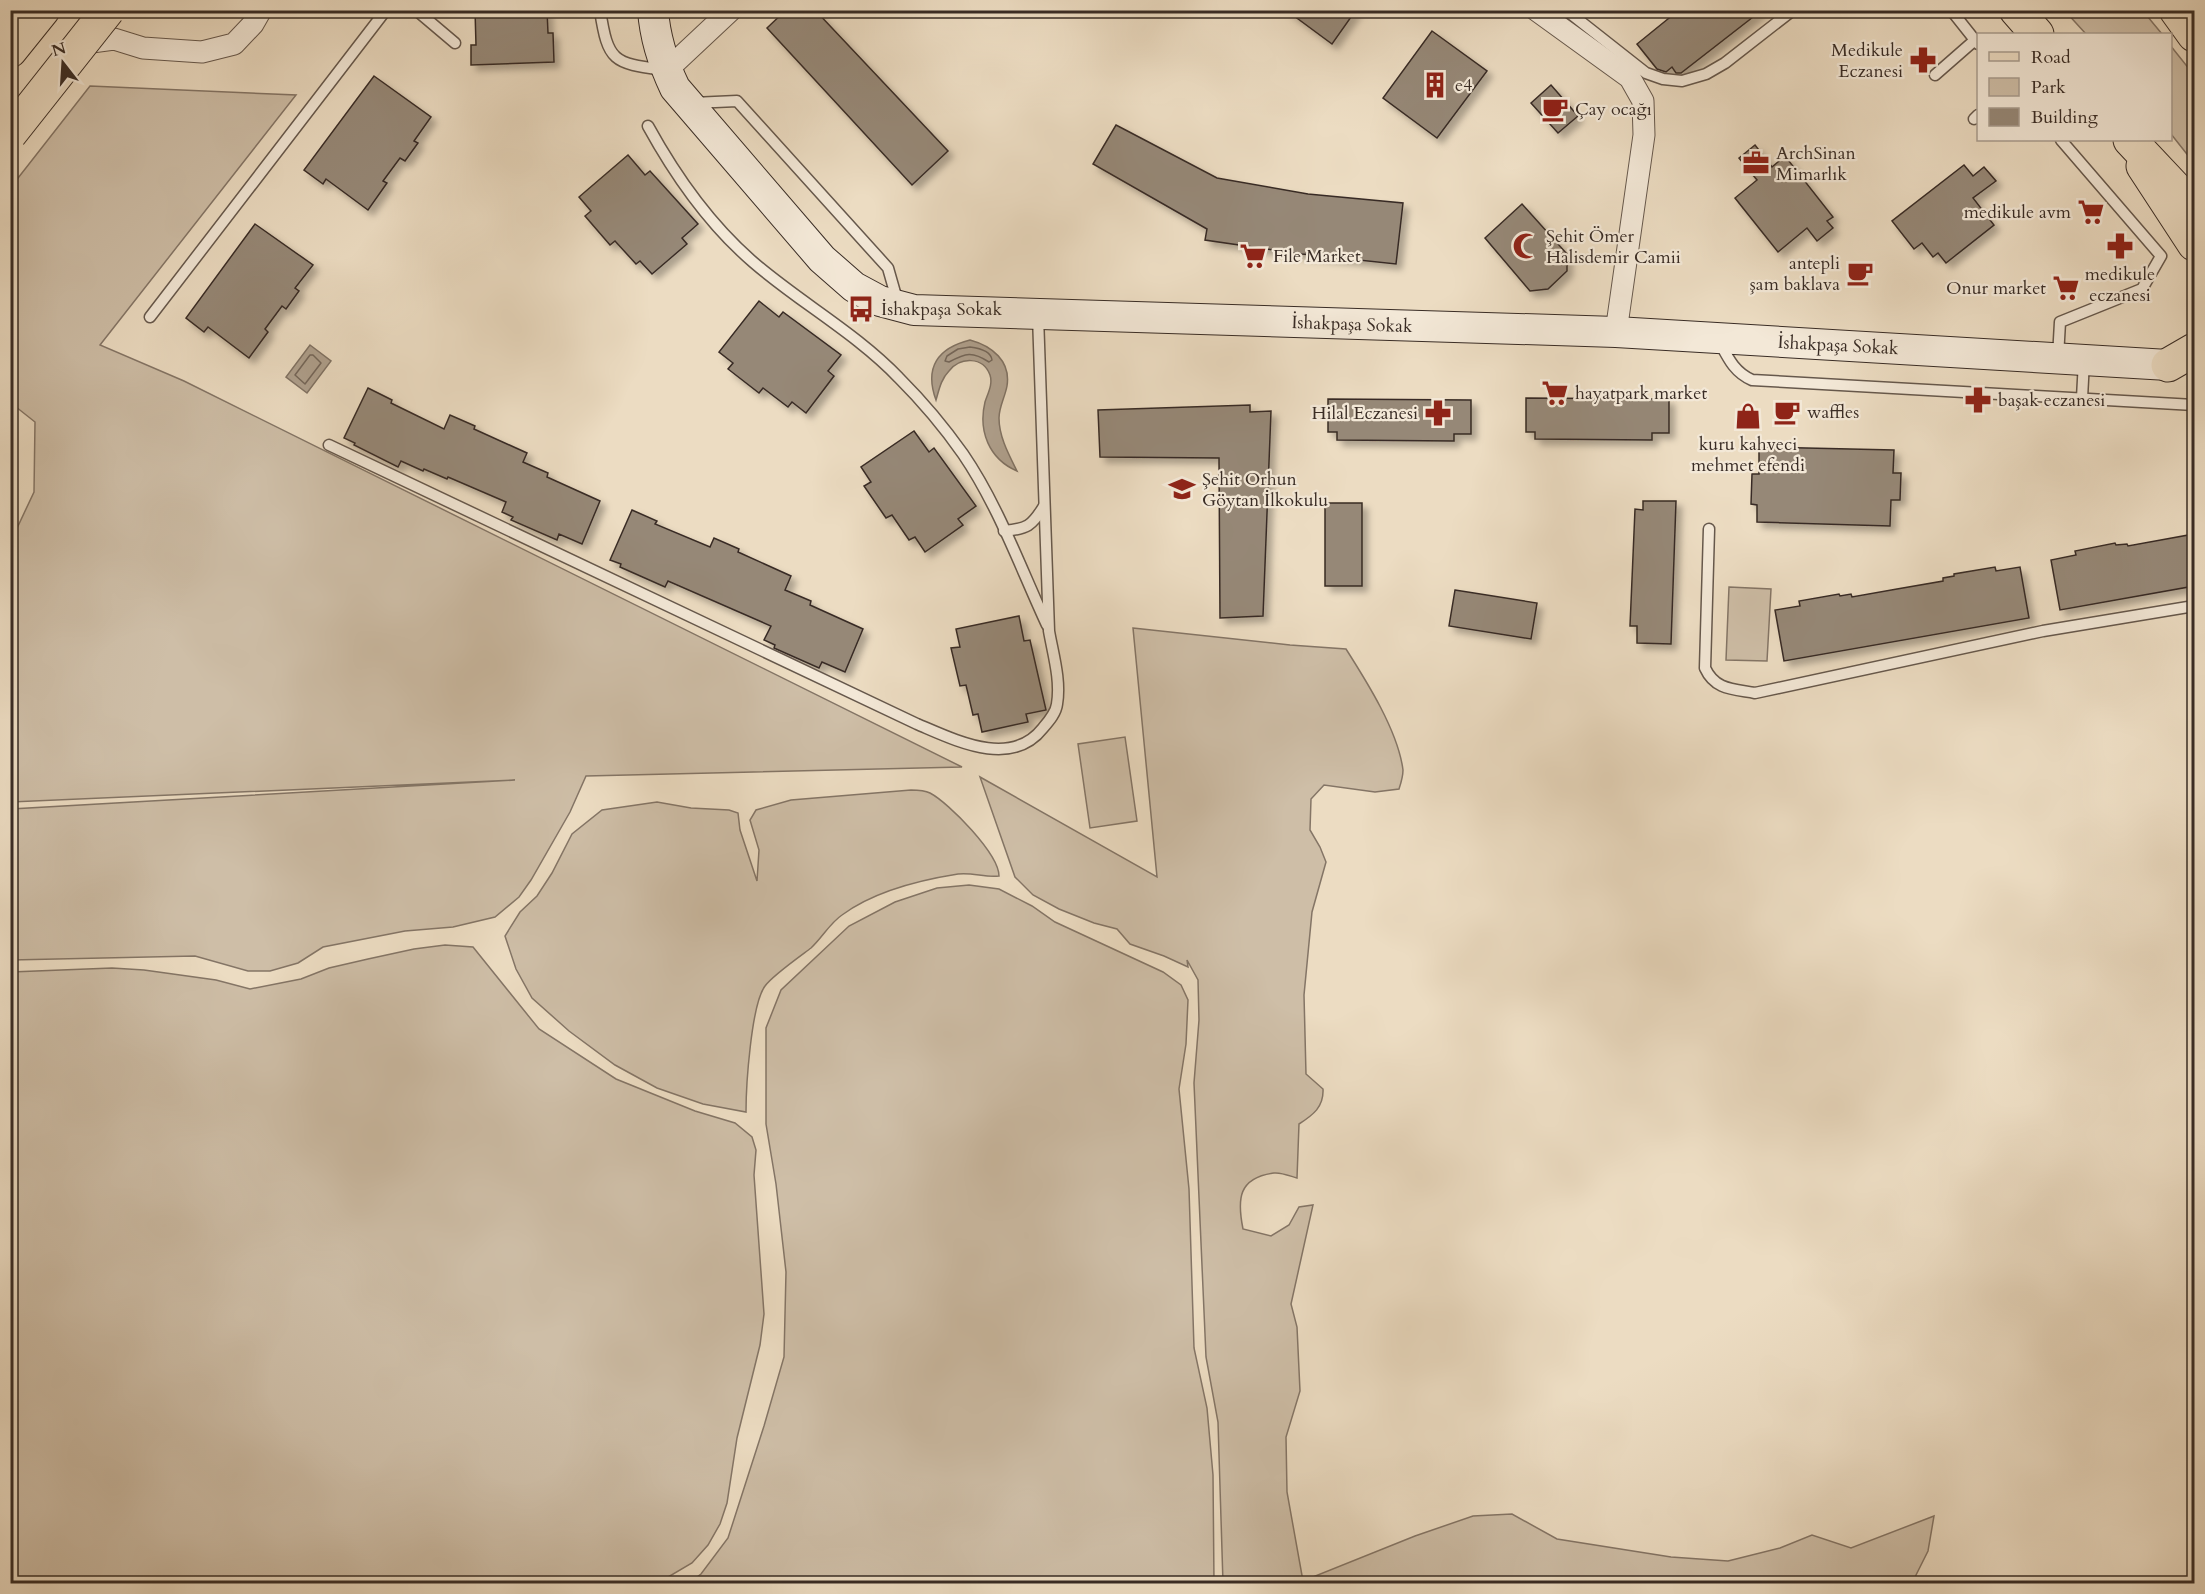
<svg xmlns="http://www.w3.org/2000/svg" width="2205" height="1594" viewBox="0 0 2205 1594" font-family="Cardo,serif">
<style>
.green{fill:#cebea7;stroke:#847566;stroke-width:1.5}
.water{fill:#afa08d;stroke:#807263;stroke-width:1.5}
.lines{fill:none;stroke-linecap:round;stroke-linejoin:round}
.shore{stroke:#746659;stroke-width:1.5}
.building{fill:#968877;stroke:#392c25;stroke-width:1.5;filter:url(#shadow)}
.lane-casing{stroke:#66584c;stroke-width:13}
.street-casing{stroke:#66584c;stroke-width:23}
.secondary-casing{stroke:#392c25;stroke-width:32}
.primary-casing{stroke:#392c25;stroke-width:35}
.highway-casing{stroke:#392c25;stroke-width:35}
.lane{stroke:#f3e8d7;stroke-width:10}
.street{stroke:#f3e8d7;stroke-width:21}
.secondary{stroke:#f3e8d7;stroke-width:30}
.primary{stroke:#ecdcc2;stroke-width:33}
.highway{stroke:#ecdcc2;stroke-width:33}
.primary-bridge-casing{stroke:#392c25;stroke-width:35;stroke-linecap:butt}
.primary-bridge{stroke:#ecdcc2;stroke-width:33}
.labels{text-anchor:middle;stroke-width:4.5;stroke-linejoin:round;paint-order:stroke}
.poi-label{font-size:18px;fill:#392c25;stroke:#f3e8d7;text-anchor:start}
.street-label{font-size:18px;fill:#392c25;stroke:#f3e8d7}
</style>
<defs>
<filter id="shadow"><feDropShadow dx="5.5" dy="5.5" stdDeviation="3" flood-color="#0004"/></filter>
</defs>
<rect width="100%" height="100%" fill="#ecdcc2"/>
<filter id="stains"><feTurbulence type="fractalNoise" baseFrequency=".00333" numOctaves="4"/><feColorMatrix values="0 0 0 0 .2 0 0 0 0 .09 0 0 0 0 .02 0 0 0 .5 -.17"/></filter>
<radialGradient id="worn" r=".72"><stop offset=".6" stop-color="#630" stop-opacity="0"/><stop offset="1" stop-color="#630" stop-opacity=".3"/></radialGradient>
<!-- green -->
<g class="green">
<polygon points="2065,11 2143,11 2162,34 2086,34"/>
<polygon points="2170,45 2194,75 2194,163 2171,134"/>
<polygon points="90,86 296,95 100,345 184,381 962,767 586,776 570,812 531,880 519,897 495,917 453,927 405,931 323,947 298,963 270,971 248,971 195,956 11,960 11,809 515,780 11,802 11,541 34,492 35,422 11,403 11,187"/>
<polygon points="1729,587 1771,589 1767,661 1726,660"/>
<path d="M1133 628 1290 645 1346 649C1367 682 1398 731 1403 770 1403 776 1401 783 1399 789L1375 792 1324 785 1311 799 1310 830 1320 847 1326 862 1312 912 1304 995 1306 1074 1323 1089C1324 1107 1313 1115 1299 1124L1297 1178C1290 1176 1281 1172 1274 1173 1238 1178 1237 1199 1243 1229L1271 1236 1289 1225 1299 1207 1313 1205 1291 1304 1297 1327 1300 1391 1286 1437 1287 1492 1303 1581 1415 1536 1473 1516 1512 1514 1557 1539 1671 1557 1728 1561 1780 1548 1812 1535 1851 1548 1934 1516 1928 1551 1912 1583H1223L1218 1422 1206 1357 1194 1083 1199 1020 1198 980 1187 960 1188 967 1164 956 1130 944 1117 929 1094 923 1059 909 1033 895 1015 877 980 777 1157 877Z"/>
<polygon points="1125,737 1137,821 1090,828 1078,744"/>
<path d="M911 790C918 790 924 790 930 793 949 803 999 854 999 876 986 878 972 872 958 874 920 880 873 892 842 915 830 923 822 938 811 948 799 957 772 976 765 986 751 1005 746 1087 746 1112L703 1104 657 1088 615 1065 569 1031 532 998 516 969 505 936 520 912 537 896 552 873 572 834 602 810 657 802 691 808 729 810 738 813 740 830 757 881 759 850 750 820 756 810 791 800Z"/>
<polygon points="969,885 999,889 1032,906 1055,922 1163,972 1181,985 1188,1000 1186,1044 1179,1089 1189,1189 1194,1348 1207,1408 1213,1475 1214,1583 689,1583 701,1574 728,1538 764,1426 784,1357 786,1272 776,1184 766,1124 766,1028 781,990 849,926 895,902 937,888"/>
<polygon points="445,945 473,947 539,1029 616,1079 695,1111 735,1123 752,1137 756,1150 754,1175 764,1314 760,1345 737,1438 727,1503 720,1524 708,1545 692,1563 658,1583 11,1583 11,972 112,968 144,970 216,980 250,989 301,979 329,968 368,959 414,949"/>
</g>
<!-- water -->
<g class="water">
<path d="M970 340C992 346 1011 361 1007 386 1005 397 999 407 999 418 999 437 1009 455 1017 471 989 459 978 431 985 402 988 393 993 384 990 375 983 356 960 357 949 371 941 379 939 390 936 400 924 367 938 348 970 340Z"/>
<polygon points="310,345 331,361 307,393 286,377"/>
</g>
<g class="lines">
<!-- shore -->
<g class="shore">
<path d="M970 347C978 348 991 351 992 360L989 362C972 351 966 353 949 362L945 361 947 356 958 349Z"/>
<polygon points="310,355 313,355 321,363 305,384 295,375"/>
</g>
</g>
<!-- building -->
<g class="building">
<polygon points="475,10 547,10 548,33 553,33 554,62 471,65 471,45 476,45"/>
<polygon points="786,10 815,10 948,151 912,185 767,28"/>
<polygon points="1286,10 1356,10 1332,44"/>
<polygon points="1679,10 1762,10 1681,73 1676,73 1672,67 1666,72 1657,69 1637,44"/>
<polygon points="1432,31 1487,71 1437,138 1383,98"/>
<polygon points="374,76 431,117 414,141 418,143 405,161 400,158 383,181 387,183 368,210 326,179 323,184 304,170"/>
<polygon points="1551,85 1578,116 1558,133 1531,103"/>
<polygon points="1116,125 1217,178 1308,194 1403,203 1396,264 1302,254 1205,240 1207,229 1093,164"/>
<polygon points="1755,145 1772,167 1785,156 1833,217 1827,221 1833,228 1817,241 1807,228 1778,252 1735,198 1757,180 1739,158"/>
<polygon points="628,155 645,175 650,171 698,224 682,238 687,244 652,274 640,261 636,264 615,241 610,245 585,216 591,211 579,197"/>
<polygon points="1964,165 1973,176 1984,167 1996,181 1973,198 1994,225 1946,263 1938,253 1933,257 1922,243 1914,249 1892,221"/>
<polygon points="1522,204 1567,254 1567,271 1548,289 1530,291 1485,238"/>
<polygon points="255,224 313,265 295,288 299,291 286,309 282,306 265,329 268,332 249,358 208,327 204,332 186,318"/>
<polygon points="759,301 779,317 783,312 841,355 828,371 834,376 806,413 792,402 788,407 763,388 759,393 728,369 733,363 719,352"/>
<polygon points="368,388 392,400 391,403 444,429 450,415 475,426 474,429 527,453 523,462 548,473 547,477 600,501 582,544 559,534 557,540 511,520 513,517 502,512 506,502 448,477 447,479 424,469 423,471 401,461 398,467 354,445 355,443 344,438"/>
<polygon points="1526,398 1669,399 1669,433 1652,433 1652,440 1535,439 1535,432 1526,432"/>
<polygon points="1328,399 1471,400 1471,434 1454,434 1454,441 1337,440 1337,432 1328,432"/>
<polygon points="1250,405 1250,412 1271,411 1263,616 1220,618 1219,458 1100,457 1098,410"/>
<polygon points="914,431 929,452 934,448 976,506 958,519 963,525 925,552 915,537 909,540 892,515 886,518 864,486 871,482 861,467"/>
<polygon points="1759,447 1894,450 1893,473 1901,473 1900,500 1891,500 1890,526 1757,522 1757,505 1751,504 1752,474 1759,474"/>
<polygon points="1643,501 1676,501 1671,644 1637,643 1637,626 1630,626 1635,509 1643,510"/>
<rect x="1325" y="503" width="37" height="83"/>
<polygon points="632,510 657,521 655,524 710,547 714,538 739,549 738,552 791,576 785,590 811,601 810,605 863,629 845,672 822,662 819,668 774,648 775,645 764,640 771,626 668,581 665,587 620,567 621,564 610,560"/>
<polygon points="2194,534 2194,586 2060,610 2051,560 2076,555 2075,551 2115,543 2116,545 2127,544 2128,546"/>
<polygon points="1995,567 1996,571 2020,567 2029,618 1784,661 1775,610 1800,606 1799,601 1839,594 1840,596 1851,594 1852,597 1897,589 1943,581 1943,578 1954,576 1954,574"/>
<polygon points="1455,590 1537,603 1531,639 1449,626"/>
<polygon points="1019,616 1024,641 1030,640 1046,710 1026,714 1028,722 982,732 978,714 973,715 966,685 960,686 951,648 960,647 956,629"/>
</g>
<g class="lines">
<!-- lane casing -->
<g class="lane-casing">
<g id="lane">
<polyline points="416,10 455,43"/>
<path d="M600 10C608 63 614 63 664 70"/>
<polyline points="1566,10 1646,73 1663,79 1682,81 1706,74 1725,63 1793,10"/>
<polyline points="1951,10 1978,44"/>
<polyline points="1935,75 1975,40"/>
<polyline points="693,103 737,101 888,268 898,303"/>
<polyline points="1974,119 1978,115"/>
<path d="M648 126C676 177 709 224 753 262 799 302 856 333 899 378 922 401 944 427 963 454 998 505 1021 569 1047 625"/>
<polyline points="150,317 386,10"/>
<path d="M1719 341C1728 358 1734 372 1752 380L2194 405"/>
<polyline points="2058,357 2060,322 2142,289 2161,256 2061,140"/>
<polyline points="2082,398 2084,361"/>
<path d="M329 445 917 724C955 740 1011 769 1043 728 1049 721 1056 713 1057 704 1061 680 1053 654 1049 631L1038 316"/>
<path d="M1709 529 1705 668C1715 690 1733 689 1755 693L2043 631 2194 606"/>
<path d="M1004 531C1027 529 1032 526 1044 506"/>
</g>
</g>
<!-- street casing -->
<g class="street-casing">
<g id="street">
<polyline points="1536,10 1630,78 1643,101 1644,135 1616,332"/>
<polyline points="77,44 114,39 143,48 202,52 234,44 253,24 261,10"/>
<polyline points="667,70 731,10"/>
</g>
</g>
<!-- secondary casing -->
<g class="secondary-casing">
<path id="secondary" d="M653 10C655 39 663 63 675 88L822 259 854 287 880 301 914 310 1616 332 2168 365"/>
</g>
<!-- primary casing -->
<g class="primary-casing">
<g id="primary">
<polyline points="2016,10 2037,34"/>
<polyline points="10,51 43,10"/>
<polyline points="2143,166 2194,244"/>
<polyline points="2168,365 2194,350"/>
</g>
</g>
<!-- highway casing -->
<g class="highway-casing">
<g id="highway">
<polyline points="2176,10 2194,35"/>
<polyline points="2130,140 2194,208"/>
</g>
</g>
<!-- lane -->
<use href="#lane" class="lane"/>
<!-- street -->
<use href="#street" class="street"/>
<!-- secondary -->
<use href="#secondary" class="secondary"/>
<!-- primary -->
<use href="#primary" class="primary"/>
<!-- highway -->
<use href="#highway" class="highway"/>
<!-- primary-bridge casing -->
<g class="primary-bridge-casing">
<polyline id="primary-bridge" points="10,134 108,10"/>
</g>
<!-- primary-bridge -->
<use href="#primary-bridge" class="primary-bridge"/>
</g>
<!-- icons -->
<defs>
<g id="pharmacy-bare" transform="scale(2.07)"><path d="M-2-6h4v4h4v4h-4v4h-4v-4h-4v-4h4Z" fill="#8f2418" stroke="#f3e8d7" stroke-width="2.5" paint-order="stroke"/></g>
<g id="building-bare" transform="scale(2.07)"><path d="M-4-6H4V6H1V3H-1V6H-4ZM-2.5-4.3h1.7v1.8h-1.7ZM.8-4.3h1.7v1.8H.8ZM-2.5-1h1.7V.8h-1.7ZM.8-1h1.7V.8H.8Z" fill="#8f2418" stroke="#f3e8d7" stroke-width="2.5" paint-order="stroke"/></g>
<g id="cafe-bare" transform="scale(2.07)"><path d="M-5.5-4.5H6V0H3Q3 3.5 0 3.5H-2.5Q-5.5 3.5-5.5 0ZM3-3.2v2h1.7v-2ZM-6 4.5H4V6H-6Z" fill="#8f2418" stroke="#f3e8d7" stroke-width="2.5" paint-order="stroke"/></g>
<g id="office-bare" transform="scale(2.07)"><path d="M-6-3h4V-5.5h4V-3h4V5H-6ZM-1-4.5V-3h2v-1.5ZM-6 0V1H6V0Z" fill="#8f2418" stroke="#f3e8d7" stroke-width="2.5" paint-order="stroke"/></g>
<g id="supermarket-bare" transform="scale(2.07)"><path d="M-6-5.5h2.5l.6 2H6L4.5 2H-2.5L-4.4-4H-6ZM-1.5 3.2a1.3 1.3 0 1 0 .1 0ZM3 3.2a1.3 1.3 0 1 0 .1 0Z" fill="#8f2418" stroke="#f3e8d7" stroke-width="2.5" paint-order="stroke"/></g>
<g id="mosque-bare" transform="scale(2.07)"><path d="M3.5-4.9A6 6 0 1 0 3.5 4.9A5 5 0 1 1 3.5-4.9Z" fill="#8f2418" stroke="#f3e8d7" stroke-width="2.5" paint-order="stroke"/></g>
<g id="bus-bare" transform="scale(2.07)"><path d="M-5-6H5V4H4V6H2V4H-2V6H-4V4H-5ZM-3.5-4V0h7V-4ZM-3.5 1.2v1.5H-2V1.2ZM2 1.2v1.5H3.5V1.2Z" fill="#8f2418" stroke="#f3e8d7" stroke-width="2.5" paint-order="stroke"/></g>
<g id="shop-bare" transform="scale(2.07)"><path d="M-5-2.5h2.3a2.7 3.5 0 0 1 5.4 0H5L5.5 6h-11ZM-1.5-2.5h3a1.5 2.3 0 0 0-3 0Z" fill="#8f2418" stroke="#f3e8d7" stroke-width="2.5" paint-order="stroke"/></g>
<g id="school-bare" transform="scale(2.07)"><path d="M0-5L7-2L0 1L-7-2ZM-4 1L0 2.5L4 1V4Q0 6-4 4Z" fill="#8f2418" stroke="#f3e8d7" stroke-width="2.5" paint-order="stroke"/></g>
</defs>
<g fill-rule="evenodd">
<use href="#pharmacy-bare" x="1923" y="60"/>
<use href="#building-bare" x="1435" y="85"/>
<use href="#cafe-bare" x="1555" y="109"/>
<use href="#office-bare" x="1756" y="163"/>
<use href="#supermarket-bare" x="2091" y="212"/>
<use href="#mosque-bare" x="1526" y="246"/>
<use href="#pharmacy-bare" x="2120" y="246"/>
<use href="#supermarket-bare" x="1253" y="256"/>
<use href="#cafe-bare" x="1860" y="273"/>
<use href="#supermarket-bare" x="2066" y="288"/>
<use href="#bus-bare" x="861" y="309"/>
<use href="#supermarket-bare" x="1555" y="393"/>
<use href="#pharmacy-bare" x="1978" y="400"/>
<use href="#cafe-bare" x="1787" y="412"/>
<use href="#pharmacy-bare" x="1438" y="413"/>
<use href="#shop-bare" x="1748" y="416"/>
<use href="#school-bare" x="1182" y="489"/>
</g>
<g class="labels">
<!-- poi labels -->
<g class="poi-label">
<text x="1903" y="56" text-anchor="end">Medikule<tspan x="1903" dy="21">Eczanesi</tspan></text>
<text x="1455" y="91">e4</text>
<text x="1575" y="115">Çay ocağı</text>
<text x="1776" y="159">ArchSinan<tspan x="1776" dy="21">Mimarlık</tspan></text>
<text x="2071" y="218" text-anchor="end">medikule avm</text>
<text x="1546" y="242">Şehit Ömer<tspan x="1546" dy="21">Halisdemir Camii</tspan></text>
<text x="1273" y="262">File Market</text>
<text x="1840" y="269" text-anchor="end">antepli<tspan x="1840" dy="21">şam baklava</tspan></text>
<text x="2120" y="280" text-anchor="middle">medikule<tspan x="2120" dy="21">eczanesi</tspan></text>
<text x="2046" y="294" text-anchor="end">Onur market</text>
<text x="881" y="315">İshakpaşa Sokak</text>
<text x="1575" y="399">hayatpark market</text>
<text x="1998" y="406">başak eczanesi</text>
<text x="1807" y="418">waffles</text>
<text x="1418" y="419" text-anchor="end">Hilal Eczanesi</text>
<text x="1748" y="450" text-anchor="middle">kuru kahveci<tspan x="1748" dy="21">mehmet efendi</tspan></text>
<text x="1202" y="485">Şehit Orhun<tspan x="1202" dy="21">Göytan İlkokulu</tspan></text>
</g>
<!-- street labels -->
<g class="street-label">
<text transform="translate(1352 324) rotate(2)" y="6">İshakpaşa Sokak</text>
<text transform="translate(1838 345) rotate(3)" y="6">İshakpaşa Sokak</text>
</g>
</g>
<!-- margin -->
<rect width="2205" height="1594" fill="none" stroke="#ecdcc2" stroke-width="36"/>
<rect x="12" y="12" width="2181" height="1570" fill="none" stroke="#392c25" stroke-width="3"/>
<rect x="18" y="18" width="2169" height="1558" fill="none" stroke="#392c25" stroke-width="1.5"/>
<!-- legend -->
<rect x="1977" y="33" width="195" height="108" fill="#f3e8d7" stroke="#a99d90" stroke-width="1.5"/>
<rect x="1989" y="52" width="30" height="9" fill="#ecdcc2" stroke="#a99d90" stroke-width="1.5"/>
<text x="2031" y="63" font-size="18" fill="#392c25">Road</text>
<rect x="1989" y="78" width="30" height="18" fill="#cebea7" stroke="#a99d90" stroke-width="1.5"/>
<text x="2031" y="93" font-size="18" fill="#392c25">Park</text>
<rect x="1989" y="108" width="30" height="18" fill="#968877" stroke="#a99d90" stroke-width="1.5"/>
<text x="2031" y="123" font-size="18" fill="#392c25">Building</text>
<!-- north arrow -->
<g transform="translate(63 63) rotate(343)" stroke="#f3e8d7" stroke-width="4.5" paint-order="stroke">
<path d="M0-4.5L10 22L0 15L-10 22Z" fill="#392c25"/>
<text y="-9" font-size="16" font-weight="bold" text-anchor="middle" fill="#392c25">N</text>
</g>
<rect width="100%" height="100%" filter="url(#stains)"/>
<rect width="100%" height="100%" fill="url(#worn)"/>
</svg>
